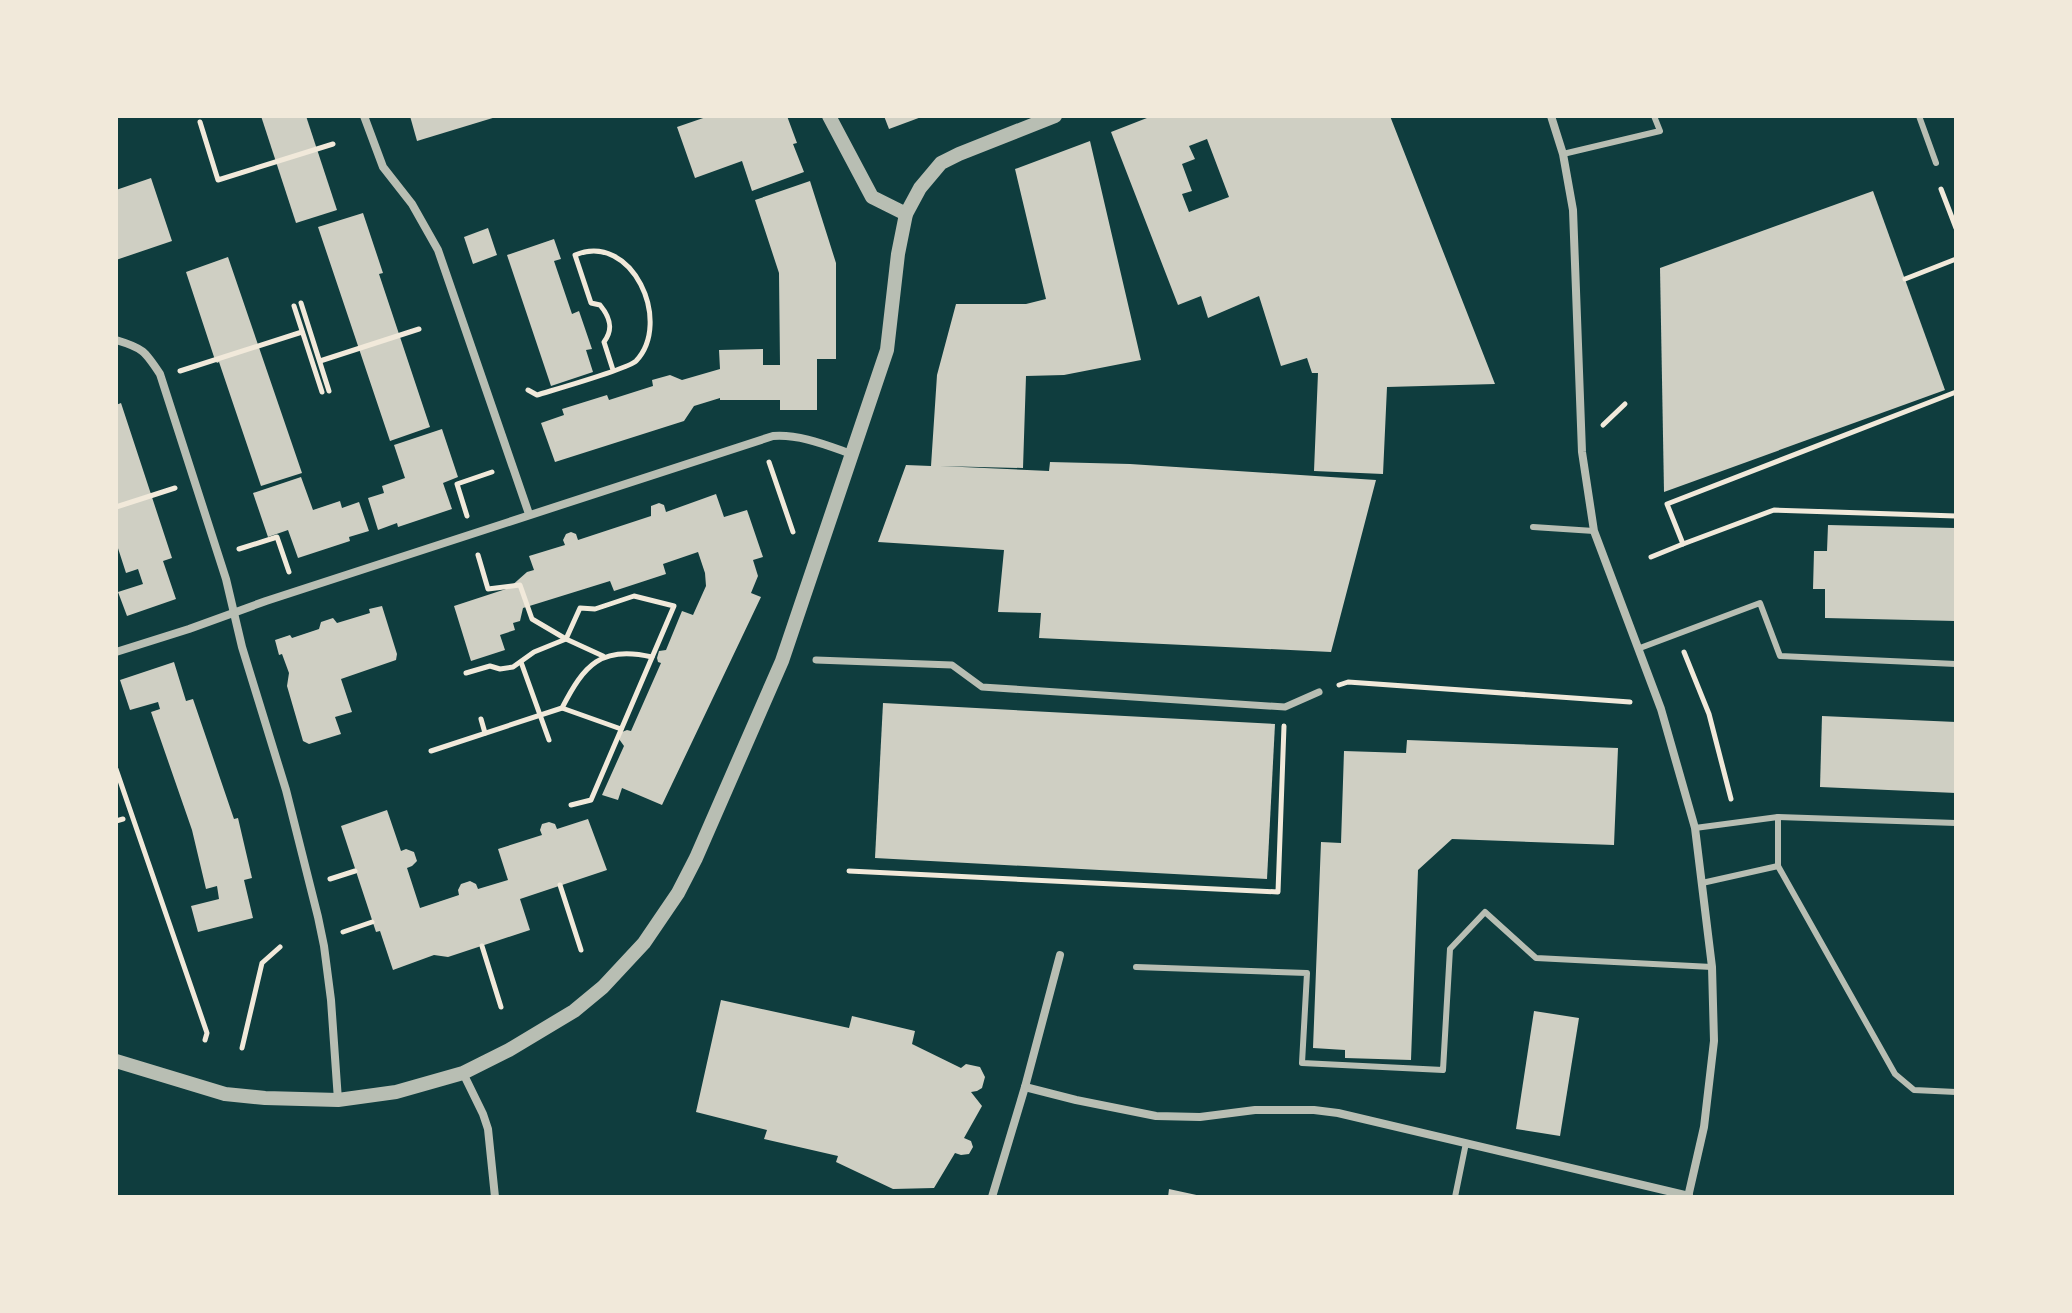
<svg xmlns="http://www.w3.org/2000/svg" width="2072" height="1313" viewBox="0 0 2072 1313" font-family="Mulish,sans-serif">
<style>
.building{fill:#cfcfc3;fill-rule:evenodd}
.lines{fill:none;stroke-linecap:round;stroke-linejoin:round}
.path{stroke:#f1e9da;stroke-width:5}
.service{stroke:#b8beb3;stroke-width:6}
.pedestrian{stroke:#b8beb3;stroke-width:7}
.minor{stroke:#b8beb3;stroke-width:8}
.tertiary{stroke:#b8beb3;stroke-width:14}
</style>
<rect width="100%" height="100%" fill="#0f3d3e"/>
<!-- building -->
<g class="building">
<polygon points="261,116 306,116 337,210 296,223"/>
<polygon points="410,116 496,116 496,117 417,141"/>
<polygon points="709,116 787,116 797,143 793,144 804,172 752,191 742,161 695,178 677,127"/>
<polygon points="884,116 924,116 889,129"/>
<path d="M1152 116H1390L1495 384 1387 387 1383 474 1314 471 1318 373H1312L1307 358 1281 366 1259 296 1208 318 1201 296 1178 305 1111 132ZM1207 139 1229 197 1189 212 1182 194 1192 191 1182 164 1195 159 1189 146Z"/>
<polygon points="1090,141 1141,360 1064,375 1026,376 1023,468 940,466 1049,471 1050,462 1130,464 1376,480 1331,652 1039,638 1041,613 998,612 1004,550 878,542 906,465 931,466 937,375 956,304 1026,304 1046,299 1015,169"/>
<polygon points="151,178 172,241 116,260 116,190"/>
<polygon points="810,181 836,263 836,359 817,359 817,410 780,410 780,400 720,400 720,398 694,406 684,421 555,462 541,423 564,415 562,409 607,395 609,400 653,386 652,380 670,375 682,380 720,369 719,350 763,349 763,365 780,365 779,273 755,200"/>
<polygon points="1873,191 1945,390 1664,492 1660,268"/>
<polygon points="363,213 383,273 379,274 430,427 390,441 318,227"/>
<polygon points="488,228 497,255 473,264 464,237"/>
<polygon points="554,239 561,259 554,261 572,314 579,311 592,349 586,350 593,372 551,386 507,255"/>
<polygon points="228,257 302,473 261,486 219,362 217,363 215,360 186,272"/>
<polygon points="121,403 172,558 163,561 176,599 127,616 118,592 143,584 138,569 126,573 116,542 116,405"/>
<polygon points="442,429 458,477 443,483 452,509 398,527 397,523 378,530 368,498 384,493 382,486 405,478 394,445"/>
<polygon points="301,477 313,510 340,501 342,508 359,502 369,531 349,537 350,541 298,558 288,530 268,537 253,493"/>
<polygon points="716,494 724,517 747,510 763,557 753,560 758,576 751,593 761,597 662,805 622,788 618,800 602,795 624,746 619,739 622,732 627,730 631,731 661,663 658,662 657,658 659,651 666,650 682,611 693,615 706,586 705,573 698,552 663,564 666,574 614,591 610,581 523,608 520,621 513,623 515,630 500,635 505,650 471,661 454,606 509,588 527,572 534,570 529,556 565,545 563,540 566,534 571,532 576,534 578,540 651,516 651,506 659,503 664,505 666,512"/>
<polygon points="1828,525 1956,528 1956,621 1825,618 1825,589 1813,589 1814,551 1827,551"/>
<polygon points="382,606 397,654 396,660 341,679 352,712 335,717 341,734 309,744 303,741 287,686 289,673 282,654 279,655 275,640 290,635 292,638 319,629 321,622 333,618 337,623 370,613 369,609"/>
<polygon points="174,662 186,701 193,699 234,819 238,818 252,878 244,880 253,918 198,932 191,906 219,899 217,886 206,889 192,830 151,712 160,709 158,702 130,710 120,680"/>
<polygon points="883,703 1275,724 1267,879 875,858"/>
<polygon points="1822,716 1956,722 1956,793 1820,787"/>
<polygon points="1407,740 1618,748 1614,845 1452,839 1418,870 1411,1060 1345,1058 1345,1050 1313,1048 1321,842 1341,843 1344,751 1406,753"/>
<polygon points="387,810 401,851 406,849 414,852 417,861 412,866 407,868 420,908 459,895 458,890 461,884 470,881 476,884 478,889 508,880 498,849 542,835 540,830 542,824 549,822 555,824 557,829 588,819 607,870 520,899 530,930 448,957 434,955 393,970 380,931 376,932 341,826"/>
<polygon points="721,1000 849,1028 852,1016 915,1031 912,1044 961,1068 966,1064 980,1067 985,1077 982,1088 977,1091 971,1092 982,1106 964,1138 971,1141 973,1147 969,1154 961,1155 955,1153 934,1188 893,1189 836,1162 838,1156 764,1139 767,1130 696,1112"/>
<polygon points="1534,1011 1579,1018 1560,1136 1516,1129"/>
<polygon points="1169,1189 1201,1196 1200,1197 1168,1197"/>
</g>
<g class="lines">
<!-- path -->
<g class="path">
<polyline points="200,122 218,180 333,144"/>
<polyline points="1941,189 1956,228"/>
<polyline points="1905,279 1956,259"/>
<polyline points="301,303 329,391"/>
<polyline points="294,306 322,392"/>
<polyline points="320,361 419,329"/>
<polyline points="180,371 302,332"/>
<path d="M528 390 537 395C553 390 628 369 636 361 673 322 632 231 575 255L591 303 600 305C610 317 614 329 604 342L613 370"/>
<polyline points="1603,425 1625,404"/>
<polyline points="769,462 793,532"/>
<polyline points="116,507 175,488"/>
<polyline points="467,516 457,484 492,472"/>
<polyline points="1683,544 1774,510 1956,516"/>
<polyline points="239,549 277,537 289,572"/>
<polyline points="478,555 488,589 520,585 532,619 566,639 603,656"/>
<polyline points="1651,557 1683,544 1667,504 1956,392"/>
<polyline points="1684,652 1709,714 1731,799"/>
<polyline points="521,662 549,740"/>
<polyline points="466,673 490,666 500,669 513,667 534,652 566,639 580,608 595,609 634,596 674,606 591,800 571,805"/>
<polyline points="1339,685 1348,682 1630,702"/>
<polyline points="562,708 621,729"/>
<polyline points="481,719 485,733"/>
<path d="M431 751 562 708C584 665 601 645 652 657"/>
<polyline points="116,769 207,1033 205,1040"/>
<polyline points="116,821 123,819"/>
<polyline points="849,871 1278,892 1284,726"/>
<polyline points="330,879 355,871"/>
<polyline points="560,885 581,950"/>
<polyline points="343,932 372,922"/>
<polyline points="482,946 501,1007"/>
<polyline points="242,1048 262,963 280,947"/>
</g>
<!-- service -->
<g class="service">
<polyline points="1919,116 1936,163"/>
<polyline points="1563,154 1660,131 1654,116"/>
<polyline points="1533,527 1594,531"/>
<polyline points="1640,648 1760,603 1780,656 1956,664"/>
<polyline points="1778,817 1778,866 1895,1074 1914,1090 1956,1092"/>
<polyline points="1695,828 1778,817 1956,823"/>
<polyline points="1702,883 1778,866"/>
<polyline points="1136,967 1307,973 1302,1063 1443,1070 1450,949 1485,912 1536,958 1712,967"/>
<polyline points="1455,1197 1466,1143"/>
</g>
<!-- pedestrian -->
<polyline class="pedestrian" points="816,660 952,665 982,687 1285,707 1319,692"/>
<!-- minor -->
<g class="minor">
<polyline points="364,116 383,167 412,204 438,250 529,514"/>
<polyline points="1551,116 1563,154 1573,210 1582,452 1594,531 1661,709 1695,828 1712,967 1714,1041 1704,1127 1688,1197"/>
<path d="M116 340C143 348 145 351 160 374L226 579 242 647 286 790 318 917 324 946 331 1000 338 1100"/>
<path d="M116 652 189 629 266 601 773 436C800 434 826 445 852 454"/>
<polyline points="463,1073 483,1114 488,1129 495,1197"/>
<polyline points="1025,1087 1076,1100 1156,1116 1200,1117 1255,1110 1314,1110 1338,1113 1689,1196"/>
<polyline points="992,1197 1025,1087 1060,955"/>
</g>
<!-- tertiary -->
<g class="tertiary">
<polyline points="829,116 872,197 906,214"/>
<polyline points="116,1061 225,1094 265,1098 338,1100 396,1092 463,1073 509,1050 574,1011 603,987 644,943 678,893 696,858 782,661 887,350 898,254 906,214 920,188 941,163 959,154 1055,116"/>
</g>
</g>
<!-- border -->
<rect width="2072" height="1313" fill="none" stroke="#f1e9da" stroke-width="236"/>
</svg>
